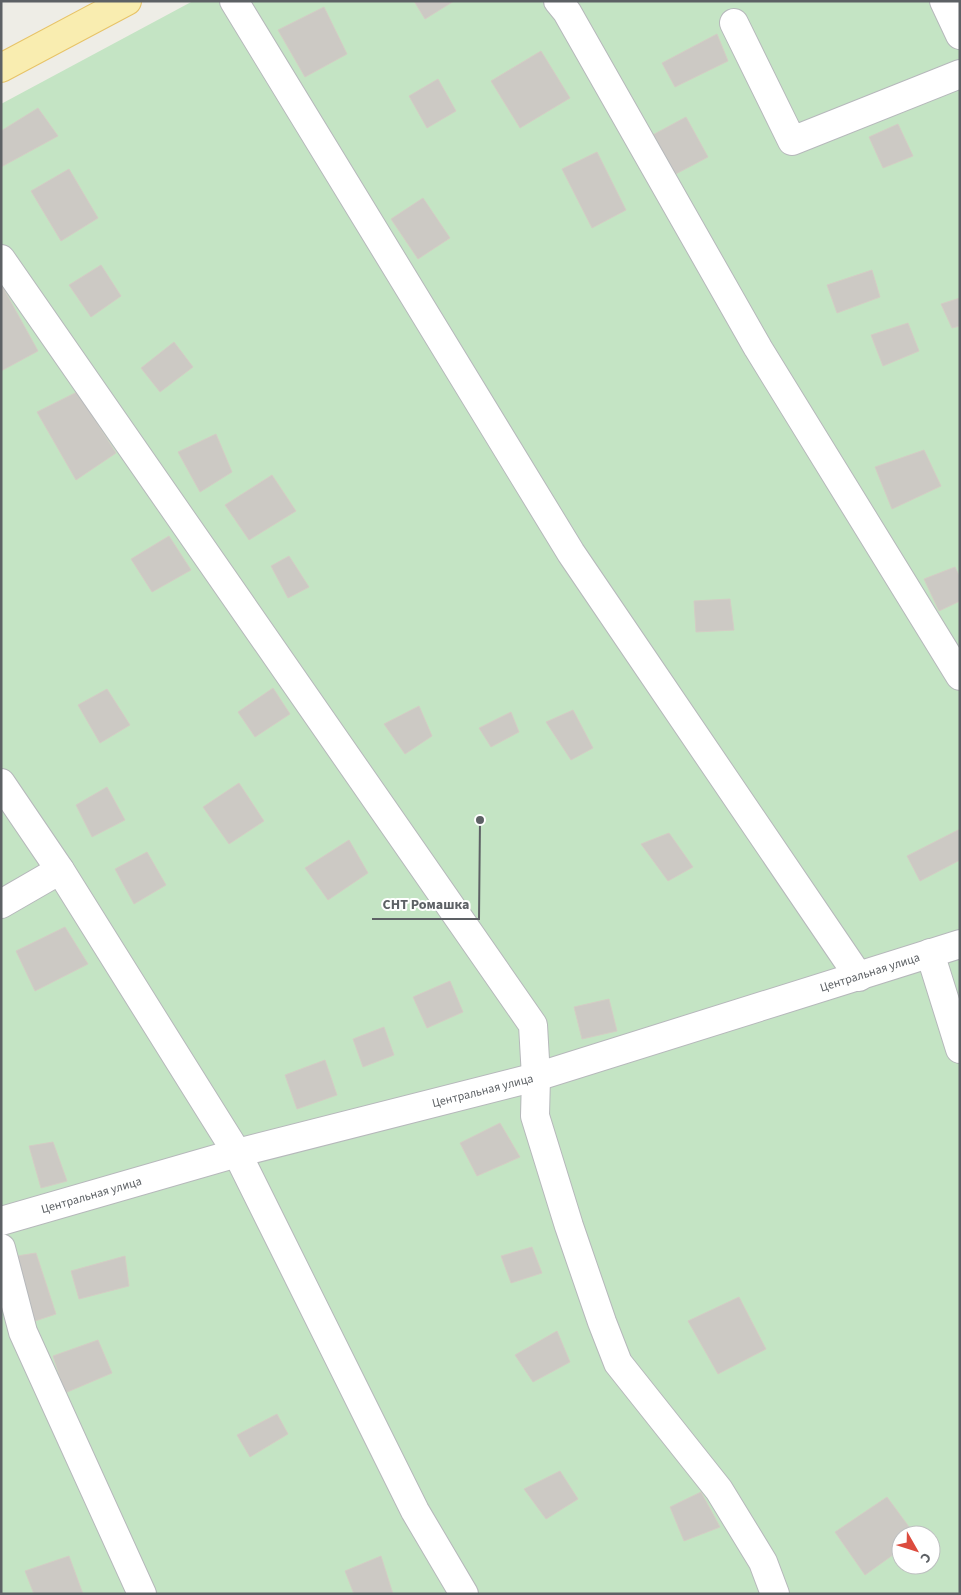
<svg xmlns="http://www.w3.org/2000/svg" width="961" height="1595" viewBox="0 0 961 1595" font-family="'Source Sans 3',sans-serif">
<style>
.green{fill:#c4e4c4;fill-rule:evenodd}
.building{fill:#ccc9c4;stroke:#d3cec4}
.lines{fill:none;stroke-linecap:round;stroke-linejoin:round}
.minor-casing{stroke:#b6b8bb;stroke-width:30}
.major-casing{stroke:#e7c367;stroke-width:30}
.minor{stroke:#fff;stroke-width:28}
.major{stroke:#f9edb0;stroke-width:28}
.labels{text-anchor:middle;stroke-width:4;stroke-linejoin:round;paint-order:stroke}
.street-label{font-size:12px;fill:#5d6165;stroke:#fff}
.leader{fill:none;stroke:#5d6165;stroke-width:2}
.callout-dot{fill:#5d6165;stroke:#fff;stroke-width:2}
.callout-label{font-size:14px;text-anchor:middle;font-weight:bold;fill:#5d6165;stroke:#fff;stroke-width:4;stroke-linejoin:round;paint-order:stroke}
</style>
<rect width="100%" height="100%" fill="#eeede6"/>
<!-- green -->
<path class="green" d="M193 1H960V1594H1V104ZM901 1535H931V1565H901Z"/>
<!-- building -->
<g class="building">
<polygon points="414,1 454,1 425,19"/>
<polygon points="324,7 347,54 305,77 278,30"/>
<polygon points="717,34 728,61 675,87 662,63"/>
<polygon points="541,51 570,98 520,128 491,81"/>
<polygon points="438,79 456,111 427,128 409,96"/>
<polygon points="38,108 58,136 1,167 1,131"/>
<polygon points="686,117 708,157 670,177 649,137"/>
<polygon points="898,124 913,156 883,168 869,137"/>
<polygon points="597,152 626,210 592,228 562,169"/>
<polygon points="69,169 98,218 61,241 31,191"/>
<polygon points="423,198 450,238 418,259 391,219"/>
<polygon points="101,265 121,296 91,317 69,285"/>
<polygon points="872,270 880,297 837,313 827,285"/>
<polygon points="1,284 38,351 1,371"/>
<polygon points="960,298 960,326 952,328 941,304"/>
<polygon points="908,323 919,351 883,366 871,335"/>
<polygon points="174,342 193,367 160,392 141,368"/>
<polygon points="77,392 116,453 76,480 37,412"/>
<polygon points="216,434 232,472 200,492 178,452"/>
<polygon points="924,450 941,486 892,509 875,467"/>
<polygon points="272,475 296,511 249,540 225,505"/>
<polygon points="169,536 191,570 152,592 131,559"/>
<polygon points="289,556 309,587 288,598 271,566"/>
<polygon points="955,567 960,577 960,601 939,611 924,579"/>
<polygon points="730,599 734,630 696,632 694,601"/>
<polygon points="273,688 290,714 255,737 238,712"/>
<polygon points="107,689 130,725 100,743 78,705"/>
<polygon points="419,706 432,736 405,754 384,724"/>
<polygon points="573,710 593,748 571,760 546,722"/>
<polygon points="511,712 519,732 491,747 479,728"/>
<polygon points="239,783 264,821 229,844 203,807"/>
<polygon points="107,787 125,820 92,837 76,805"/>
<polygon points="960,829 960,860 920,881 907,856"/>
<polygon points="669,833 693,867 668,881 641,844"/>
<polygon points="349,840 368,873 328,900 305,868"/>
<polygon points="147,852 166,885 134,904 115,869"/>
<polygon points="65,927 88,964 35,991 16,951"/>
<polygon points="450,981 463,1012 427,1028 413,997"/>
<polygon points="609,999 617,1031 582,1039 574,1007"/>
<polygon points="384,1027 394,1055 363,1067 353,1039"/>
<polygon points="325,1060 337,1095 297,1109 285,1075"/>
<polygon points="500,1123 520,1157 477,1176 460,1143"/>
<polygon points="53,1142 67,1181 41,1188 29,1146"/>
<polygon points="532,1247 542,1273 511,1283 501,1256"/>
<polygon points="36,1253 56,1314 35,1321 17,1256"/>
<polygon points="125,1256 129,1286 79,1299 71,1271"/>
<polygon points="739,1297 766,1349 718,1374 688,1321"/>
<polygon points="557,1331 570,1362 533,1382 515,1355"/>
<polygon points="98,1340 112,1373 65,1393 53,1356"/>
<polygon points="277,1414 288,1434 250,1457 237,1435"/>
<polygon points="560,1471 578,1499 546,1519 524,1489"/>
<polygon points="701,1492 720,1527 684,1541 670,1507"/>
<polygon points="887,1497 915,1535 901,1535 901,1549 865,1575 835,1532"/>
<polygon points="69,1556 83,1594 34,1594 25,1571"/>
<polygon points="381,1556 393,1594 354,1594 345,1571"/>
</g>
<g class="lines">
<!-- minor casing -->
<g class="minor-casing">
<g id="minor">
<polyline points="234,1 571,553 859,977"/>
<polyline points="558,1 567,12 758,348 960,676"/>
<polyline points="944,1 960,35"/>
<polyline points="734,23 792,141 960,74"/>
<polyline points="1,259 533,1025 536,1077 535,1116 569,1226 602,1322 618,1363 719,1490 763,1562 775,1594"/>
<polyline points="1,783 60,870 237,1153 415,1511 464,1594"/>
<polyline points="1,904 60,870"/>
<polyline points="930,953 960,1049"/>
<path id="s1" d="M1 1221 237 1153 536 1077 960 944"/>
<polyline points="1,1248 23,1332 142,1594"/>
</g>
</g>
<!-- major casing -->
<g class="major-casing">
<polyline id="major" points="1,68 127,1"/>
</g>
<!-- minor -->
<use href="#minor" class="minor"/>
<!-- major -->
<use href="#major" class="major"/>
</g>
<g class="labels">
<!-- street labels -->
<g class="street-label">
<text dy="4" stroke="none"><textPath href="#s1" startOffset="904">Центральная улица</textPath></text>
<text dy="4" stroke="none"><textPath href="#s1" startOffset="499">Центральная улица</textPath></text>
<text dy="4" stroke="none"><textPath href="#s1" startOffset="94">Центральная улица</textPath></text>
</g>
</g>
<!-- callouts -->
<path class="leader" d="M480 820L479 919H372"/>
<circle class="callout-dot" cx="480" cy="820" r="5"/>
<g class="callout-label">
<text x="426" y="909">СНТ Ромашка</text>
</g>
<!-- border -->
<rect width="961" height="1595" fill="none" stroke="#5d6165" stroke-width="5"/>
<!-- north arrow -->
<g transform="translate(916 1550) rotate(129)"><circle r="24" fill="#ffffff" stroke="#bec0c1"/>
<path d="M0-4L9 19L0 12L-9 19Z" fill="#dc4b3e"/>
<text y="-8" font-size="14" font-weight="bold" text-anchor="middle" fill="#5d6165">С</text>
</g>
</svg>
